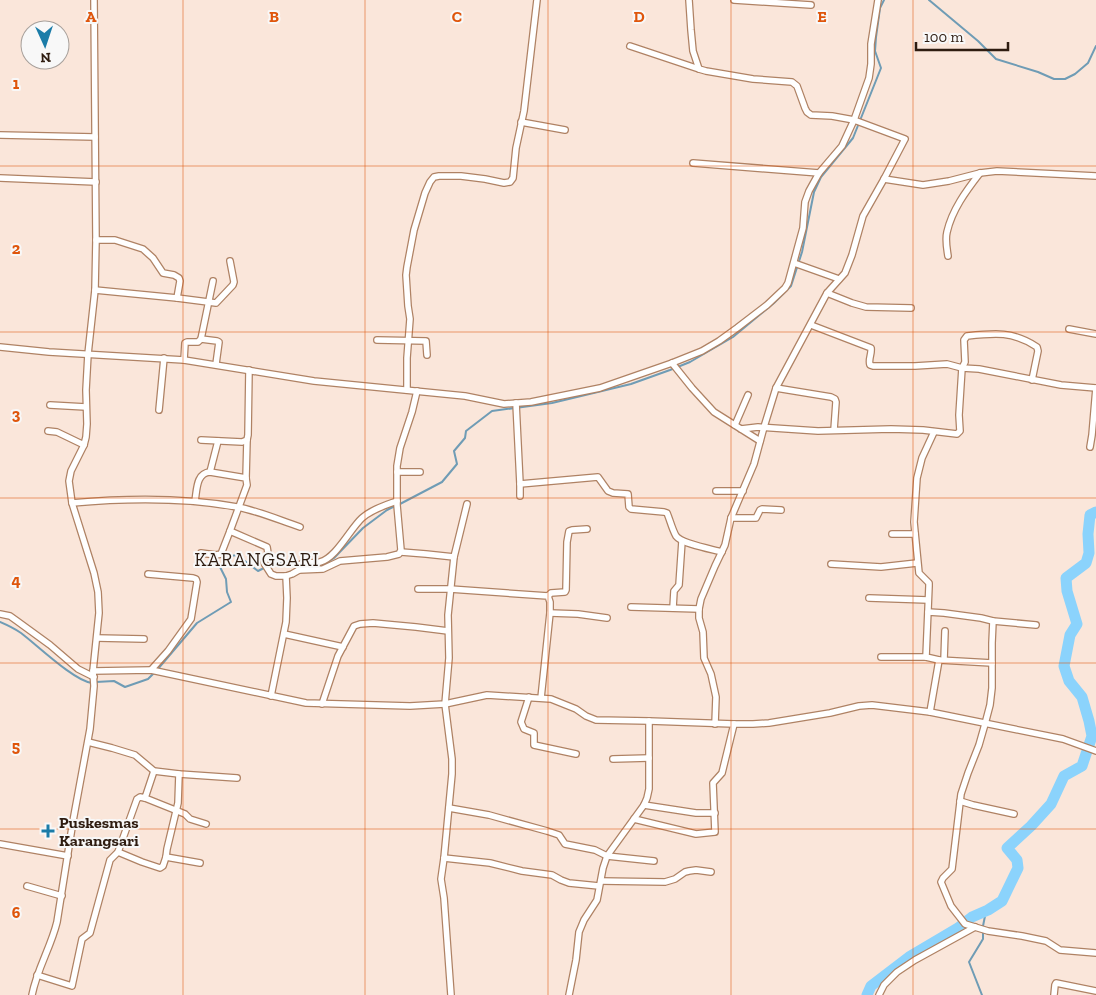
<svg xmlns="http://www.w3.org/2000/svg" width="1096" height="995" viewBox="0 0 1096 995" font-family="'Zilla Slab',serif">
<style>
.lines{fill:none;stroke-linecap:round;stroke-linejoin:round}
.stream{stroke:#6f9cb5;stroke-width:2}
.river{stroke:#8bd3fc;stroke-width:11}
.minor-casing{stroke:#af8264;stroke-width:8}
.minor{stroke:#fff;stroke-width:5.5}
.grid{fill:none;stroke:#df560c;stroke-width:1;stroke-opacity:0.55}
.poi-dot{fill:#1b7ca8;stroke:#f8f8f8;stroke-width:2}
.labels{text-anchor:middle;stroke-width:4;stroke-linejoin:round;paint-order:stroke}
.poi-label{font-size:16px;font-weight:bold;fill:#2e1c10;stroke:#f8f8f8;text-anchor:start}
.quarter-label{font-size:19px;letter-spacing:1px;fill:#2e1c10;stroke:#f8f8f8}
.grid-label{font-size:16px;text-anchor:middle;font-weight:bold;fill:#df560c;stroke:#f8f8f8;stroke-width:4;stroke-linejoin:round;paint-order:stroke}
</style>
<rect width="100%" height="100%" fill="#fae6da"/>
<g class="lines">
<!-- stream -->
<g class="stream">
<polyline points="929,0 978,41 996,59 1038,72 1054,79 1065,79 1075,74 1088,63 1096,46"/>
<polyline points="400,504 442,482 457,464 454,451 465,438 466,431 492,411 552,403 631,384 670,370 690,362 733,337 774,303 791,286 802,252 814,192 821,177 853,138 881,68 875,51 876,37 880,8 884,0"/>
<polyline points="268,566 275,563 298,565"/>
<polyline points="320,567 334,558 363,528 387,510 395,506"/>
<path d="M0 622C7 625 15 629 21 633 37 645 74 681 92 683"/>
<polyline points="157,670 197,623 231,602 227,592 226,579 220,567 231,556 237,555 258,571 264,568"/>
<polyline points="96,682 114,681 125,687 148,679 154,673"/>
<polyline points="982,995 969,962 983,939 983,926 986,911"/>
</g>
<!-- river -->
<polyline class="river" points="867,995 871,986 909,957 958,928 972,917 988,910 1002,901 1018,868 1017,860 1007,848 1031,826 1051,804 1064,776 1082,766 1092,736 1089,721 1082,697 1069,681 1064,666 1070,635 1077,624 1067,591 1066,578 1086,563 1089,553 1088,534 1090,515 1096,512"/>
<!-- minor casing -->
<g class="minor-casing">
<g id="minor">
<polyline points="689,0 691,30 693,51 699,69 706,71 753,79 792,82 797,86 805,108 807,112 811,115 832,116 854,120 905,139 884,179 863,216 852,255 845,273 827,293 776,388 764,427 754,464 731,518 725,545 715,566 701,599 699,609 699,618 703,632 704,658 711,674 716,697 715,724"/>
<polyline points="734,0 811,5"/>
<polyline points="630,46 699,69"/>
<polyline points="521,122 565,130"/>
<polyline points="0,135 95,137"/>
<polyline points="693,163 819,173"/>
<polyline points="0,178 96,182"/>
<polyline points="884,179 923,185 949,181 980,173 997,171 1096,176"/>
<polyline points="96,240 115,240 143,249 153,258 163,273 174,275 179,278 180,281 177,298"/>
<path d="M948 256C947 249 945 240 947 232 952 210 966 191 980 173"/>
<polyline points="794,263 839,279"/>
<polyline points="95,290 177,298 216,303 233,285 234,282 230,261"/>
<polyline points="827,293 852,303 866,307 911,308"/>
<path d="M811 325 871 348C872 354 868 359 870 365L873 366H915L947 364 962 368 979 369 1061 385 1096 388"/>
<polyline points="1069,329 1096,334"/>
<polyline points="201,339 217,341 219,342 216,364"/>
<polyline points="377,340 426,341 427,355"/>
<polyline points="0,347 49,352 184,360 314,381 465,396 504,404 531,402 600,388 672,363 702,351 719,341 737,328 767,305 785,288 788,283 803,228 805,202 809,191 819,173 842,146 854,120 869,78 871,64 871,44 878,0"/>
<polyline points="184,360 185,343 187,342 198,342 201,339 213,281"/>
<polyline points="672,363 692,388 714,412 760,441"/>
<polyline points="776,388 831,397 835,399 836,402 834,430"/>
<polyline points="407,390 407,358 410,319 408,306 406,275 407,267 414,230 425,193 430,182 434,177 439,176 461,176 485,179 504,183 510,182 513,178 516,148 524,111 537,0"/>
<polyline points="516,403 520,484 520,496"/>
<polyline points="50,405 86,407"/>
<polyline points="159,410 164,358"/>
<polyline points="735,425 748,395"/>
<path d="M741 429 758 427 818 431 891 429 923 430 957 434 960 431 959 415 962 368 965 362 964 340 967 336C995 333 1013 331 1037 347L1038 351 1032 380"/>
<polyline points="48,431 57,432 84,445"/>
<polyline points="934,432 922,458 917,478 914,522 919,573 929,583 929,586 926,657 939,660 992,663"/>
<polyline points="201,440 242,442 247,440 248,435 249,370"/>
<polyline points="1090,447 1092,435 1096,388"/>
<polyline points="210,472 218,441"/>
<polyline points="397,472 420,472"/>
<polyline points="246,478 247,440"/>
<path d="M520 484 598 477 608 491 613 493 628 494 629 507 631 509 664 512 667 513C670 520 672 529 676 536 682 544 711 549 722 552"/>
<polyline points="716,491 743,491"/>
<path d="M195 501C197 490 196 473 210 472L246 478 247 485 230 531"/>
<path d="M72 503C128 498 182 497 237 507 259 511 279 520 300 527"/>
<polyline points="731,518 756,518 760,510 762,509 781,510"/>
<polyline points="892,534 915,534"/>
<polyline points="401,552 426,554 454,557"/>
<polyline points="201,553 216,555 221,554 230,531 267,547 268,553 264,563 271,574 276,576 286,576 292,574 299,570 323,569 340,561 387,557 399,554 401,550 397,505 397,466 400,448 412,412 417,391"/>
<polyline points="831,564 881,567 917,563"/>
<path d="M299 570 301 564 304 562C309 562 315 564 320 562 336 558 350 529 362 518 372 509 386 505 397 501"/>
<polyline points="148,574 193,578 196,579 197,582 191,619 168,651 151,670"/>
<polyline points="418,589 450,589 548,596 550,602 550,613 541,698"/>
<polyline points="548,596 551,593 565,592 566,590 567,542 569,531 572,530 587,529"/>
<polyline points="869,598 928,600"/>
<polyline points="631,607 699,609"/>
<polyline points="673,608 674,591 679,585 682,541"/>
<polyline points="928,612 944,613 981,618 993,621 1036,625"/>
<polyline points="550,613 578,614 607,618"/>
<polyline points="0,614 10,616 17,621 50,645 78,669 94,677"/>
<polyline points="993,621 992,643 992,688 990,705 985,724 979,745 968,773 961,794 952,869 943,878 941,882 951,906 965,924 988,931 1022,936 1046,941 1060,950 1096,953"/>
<polyline points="284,634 343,647"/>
<polyline points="97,638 144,639"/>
<polyline points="881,657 926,657"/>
<polyline points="944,660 945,631"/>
<polyline points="93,671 151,670 306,703 410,706 445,704 487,695 551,699 576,709 586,716 596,720 649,721 734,724 753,724 769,723 830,713 859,706 872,705 930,712 1063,739 1096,751"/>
<polyline points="271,696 286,622 287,598 286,576"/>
<polyline points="529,697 521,722 524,729 534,733 534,745 576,754"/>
<polyline points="322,704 338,656 354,626 360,624 373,623 416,627 448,631"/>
<polyline points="930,712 939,660"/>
<polyline points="88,742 112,748 135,755 154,771 179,774 237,778"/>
<polyline points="613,759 649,758"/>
<polyline points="145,798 185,814 190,819 206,824"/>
<polyline points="960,801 973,805 1014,814"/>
<polyline points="644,805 696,813 715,813"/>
<polyline points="449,808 489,815 547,831 559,835 565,844 595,850 607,856 654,861"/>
<polyline points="634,819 696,834 715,832 713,783 722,773 734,724"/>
<polyline points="0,844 68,856"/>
<polyline points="118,852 142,862 160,868 163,866 166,857 167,849 178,803 179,774"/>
<polyline points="166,857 200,863"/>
<polyline points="444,858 490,863 522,871 552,875 561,880 569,883 599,886"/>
<polyline points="601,881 665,882 675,879 685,872 689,871 696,870 711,872"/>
<polyline points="27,886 62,896"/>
<polyline points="37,975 72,986 82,939 90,933 110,860 118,852 137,799 140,797 145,798 154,771"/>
<path d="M32 995C37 969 51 947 57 922L73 821 90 729 94 686 93 671 99 613 98 592 94 573 72 503 69 481 71 471 84 445 86 437 87 424 86 390 88 354 95 290 96 240 94 0"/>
<polyline points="451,995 444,898 441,879 444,858 452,774 452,759 445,704 449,658 448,615 454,557 467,504"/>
<polyline points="569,995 576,960 579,932 584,920 597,900 603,868 607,856 644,805 647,798 649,789 649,721"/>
<polyline points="879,995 884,985 897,972 915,960 975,927"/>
<polyline points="1054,995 1055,985 1056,983 1096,991"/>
</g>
</g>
<!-- minor -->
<use href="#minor" class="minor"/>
</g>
<!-- grid -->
<path class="grid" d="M183 0V995M365 0V995M548 0V995M731 0V995M913 0V995M0 166H1096M0 332H1096M0 498H1096M0 663H1096M0 829H1096"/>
<!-- markers -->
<path class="poi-dot" d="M45.5 823.5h5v5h5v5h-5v5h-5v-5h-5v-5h5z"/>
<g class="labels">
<!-- poi labels -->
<g class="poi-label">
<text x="59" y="828">Puskesmas<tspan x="59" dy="18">Karangsari</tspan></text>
</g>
<!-- quarter labels -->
<g class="quarter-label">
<text x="257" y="566">KARANGSARI</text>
</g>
</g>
<g class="grid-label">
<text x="91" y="22">A</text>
<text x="274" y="22">B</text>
<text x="457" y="22">C</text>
<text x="639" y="22">D</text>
<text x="822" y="22">E</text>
<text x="16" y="89">1</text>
<text x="16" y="254">2</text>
<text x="16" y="420">3</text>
<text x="16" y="586">4</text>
<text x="16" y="752">5</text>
<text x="16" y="918">6</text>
</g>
<!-- north arrow -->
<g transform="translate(45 45) rotate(177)"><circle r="24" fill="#f8f8f8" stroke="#a7a09b"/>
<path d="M0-4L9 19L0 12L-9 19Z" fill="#1b7ca8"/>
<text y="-8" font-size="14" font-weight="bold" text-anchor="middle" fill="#2e1c10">N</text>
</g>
<!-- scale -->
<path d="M916 42v8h92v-8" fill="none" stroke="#2e1c10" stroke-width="2.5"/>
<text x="924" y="42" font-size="15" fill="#2e1c10" stroke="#f8f8f8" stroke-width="4" paint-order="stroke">100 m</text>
</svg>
